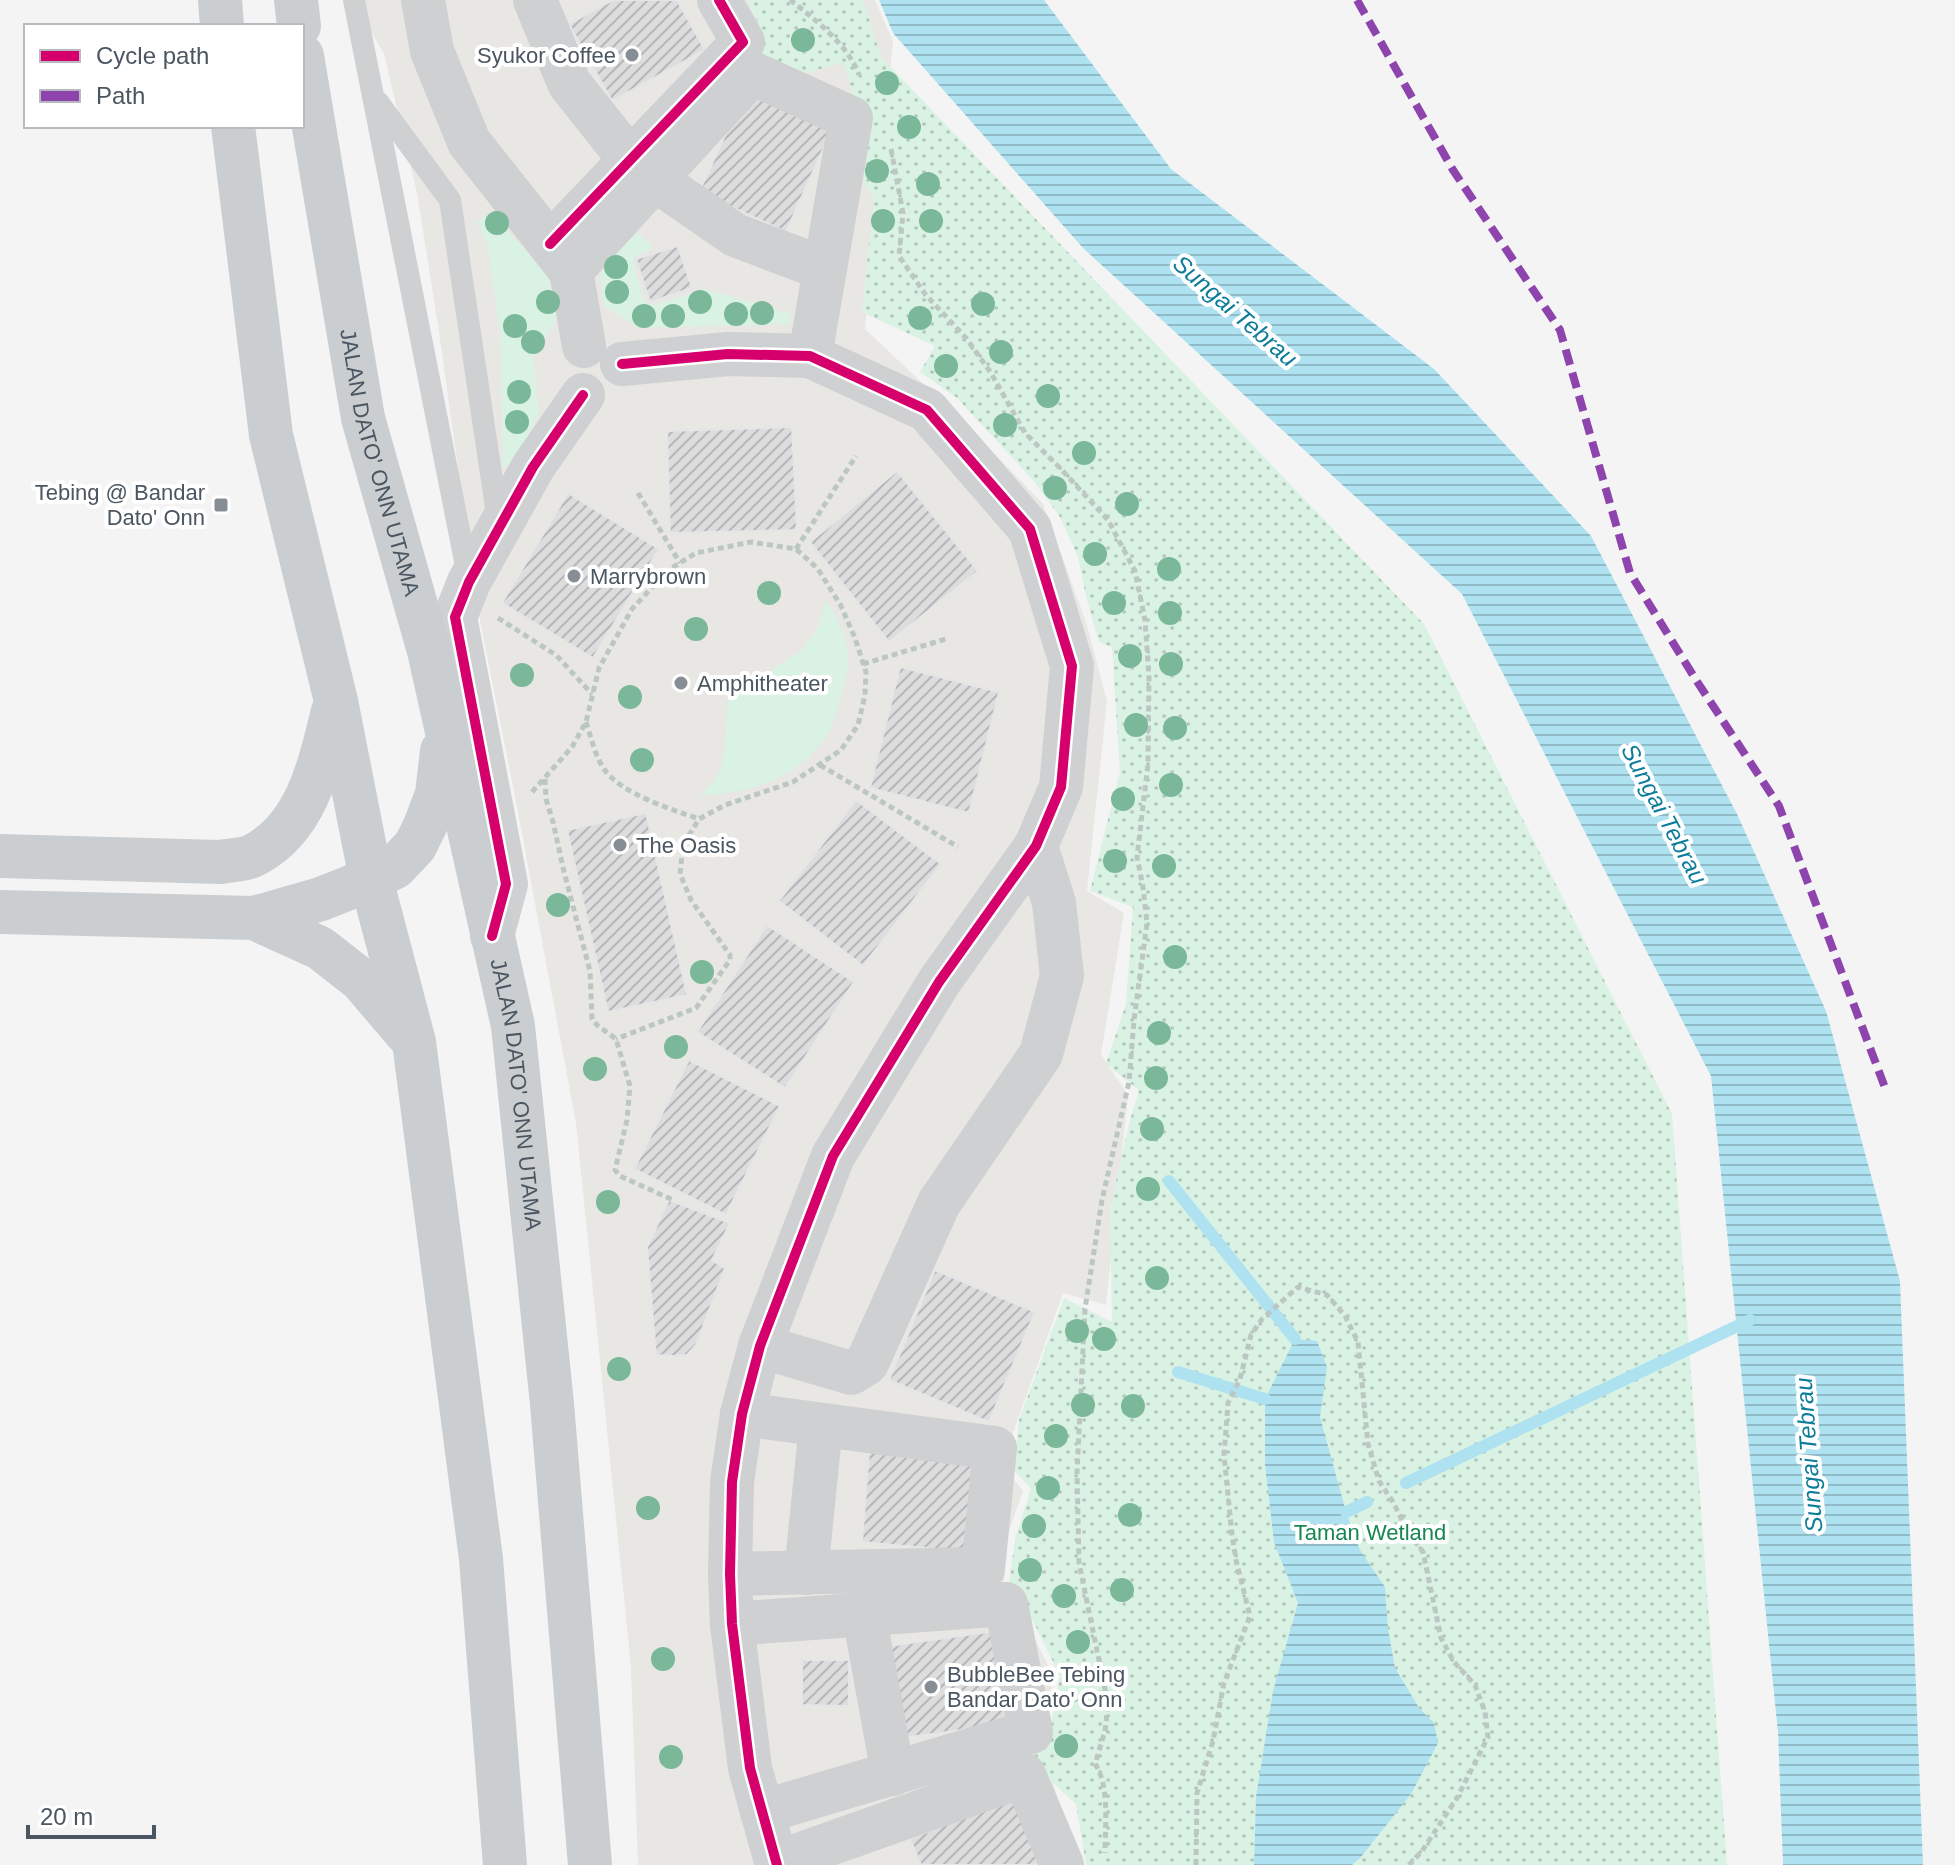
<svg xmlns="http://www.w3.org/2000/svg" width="1955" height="1865" viewBox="0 0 1955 1865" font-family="Helvetica,sans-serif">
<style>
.commercial{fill:#e8e7e3}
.grass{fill:#d9f2e3}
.park{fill:url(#park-dots)}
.water{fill:url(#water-rules)}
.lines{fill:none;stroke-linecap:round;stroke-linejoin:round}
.stream{stroke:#aee2f0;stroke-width:12}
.building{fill:url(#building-hatch);stroke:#e5e6e7;stroke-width:2}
.path{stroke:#bcc7c4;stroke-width:5;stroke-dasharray:6 4;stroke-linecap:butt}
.service{stroke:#ced0d2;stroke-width:22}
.minor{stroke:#ced0d2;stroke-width:44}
.primary{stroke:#caced1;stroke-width:44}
.quiet{stroke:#8e44ad;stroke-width:8;stroke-dasharray:16 8;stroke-linecap:butt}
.cycleway-casing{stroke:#fff;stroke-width:15}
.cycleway{stroke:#d6006c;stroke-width:10}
.tree{fill:#7ab899}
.poi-dot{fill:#868d94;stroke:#fff;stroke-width:3}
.labels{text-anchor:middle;stroke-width:8;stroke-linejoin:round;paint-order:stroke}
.poi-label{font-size:22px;fill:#4a5661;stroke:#fff;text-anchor:start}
.street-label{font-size:22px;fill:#4a5661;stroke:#fff}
.park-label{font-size:22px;fill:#17864f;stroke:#fff}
.water-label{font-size:24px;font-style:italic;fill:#0c7c9b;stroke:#fff}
</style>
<defs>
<pattern id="park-dots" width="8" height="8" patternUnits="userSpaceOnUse" patternTransform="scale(2)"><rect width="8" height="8" fill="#d9f2e3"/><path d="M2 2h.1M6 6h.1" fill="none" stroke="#b2c7bb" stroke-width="1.8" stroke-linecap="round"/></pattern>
<pattern id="water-rules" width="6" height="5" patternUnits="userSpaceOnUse" patternTransform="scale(2)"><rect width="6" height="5" fill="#aee2f0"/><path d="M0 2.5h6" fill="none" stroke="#90bac6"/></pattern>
<pattern id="building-hatch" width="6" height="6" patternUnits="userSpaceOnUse" patternTransform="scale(2)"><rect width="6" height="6" fill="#ddddde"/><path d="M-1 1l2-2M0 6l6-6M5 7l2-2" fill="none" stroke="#b5b6b7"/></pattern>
</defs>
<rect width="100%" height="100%" fill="#f4f4f4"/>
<!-- commercial -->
<polygon class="commercial" points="353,0 875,0 893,41 865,329 972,430 1043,504 1086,622 1107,701 1087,891 1124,913 1101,1055 1128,1095 1106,1305 1063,1293 1009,1444 1008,1472 1023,1491 1007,1537 1004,1582 1054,1676 1041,1741 1077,1865 638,1865 631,1667 576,1123 517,807 477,605 439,332 417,193 384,54"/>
<!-- grass -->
<g class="grass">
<polygon points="493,212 511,235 546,272 559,316 533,356 539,412 518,458 509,470 503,466 500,334 488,245 477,222"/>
<path d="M639 233 654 248 634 257 633 261 644 302 652 305 706 289 791 314 790 324 639 328 603 305C599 254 597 261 639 233Z"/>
<path d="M826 600C838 618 849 641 848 663 848 671 845 680 843 687 839 708 832 733 817 749 788 781 742 794 700 796 705 790 713 783 717 776 728 756 725 723 728 700L802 650 818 627Z"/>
</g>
<!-- park -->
<polygon class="park" points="747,0 863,0 881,57 1424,624 1672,1114 1727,1865 1086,1865 1076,1804 1028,1760 1047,1745 1060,1676 1034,1623 1009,1583 1015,1539 1031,1489 1014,1470 1019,1420 1064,1298 1112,1322 1110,1208 1129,1124 1139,1090 1106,1064 1126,1004 1133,907 1090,891 1120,772 1112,647 1099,642 1087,600 1078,557 1060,517 1033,480 957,398 920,372 935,346 862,312 874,196 861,180 867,135 843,63 805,73 755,55 761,28"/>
<!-- water -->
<g class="water">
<polygon points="879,0 1044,0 1171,169 1434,369 1591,536 1737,814 1826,1011 1900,1281 1923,1865 1783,1865 1778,1732 1711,1076 1462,594 1083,248 893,33"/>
<polygon points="1295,1339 1317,1341 1327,1367 1320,1417 1346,1512 1360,1550 1385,1587 1388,1629 1395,1668 1419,1708 1434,1723 1438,1743 1411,1794 1361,1857 1352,1865 1254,1865 1256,1797 1273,1691 1298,1603 1274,1542 1265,1464 1265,1399"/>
</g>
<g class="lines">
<!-- stream -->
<g class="stream">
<polyline points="1169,1181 1295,1339"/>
<polyline points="1178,1372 1265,1399"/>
<polyline points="1406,1483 1750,1320"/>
<polyline points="1346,1512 1367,1502"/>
</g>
</g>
<!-- building -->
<g class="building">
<polygon points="613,0 677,0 705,50 612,101 569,24"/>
<polygon points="746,90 832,129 786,232 699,192"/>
<polygon points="678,246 692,288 650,302 636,259"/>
<polygon points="792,427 797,530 670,533 667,431"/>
<polygon points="897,471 978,571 889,642 810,542"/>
<polygon points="568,493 659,549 593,658 502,603"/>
<polygon points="900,667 999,692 969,813 870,788"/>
<polygon points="856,800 941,864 863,966 779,901"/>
<polygon points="646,813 687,995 608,1012 567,830"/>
<polygon points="767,925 854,982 785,1088 697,1032"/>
<polygon points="689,1060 780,1106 726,1215 634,1169"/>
<polygon points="669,1200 730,1223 712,1260 725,1268 696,1345 687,1355 673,1356 656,1355 647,1247"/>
<polygon points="935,1270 1035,1312 989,1422 889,1380"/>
<polygon points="869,1452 975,1462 968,1552 862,1542"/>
<polygon points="995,1631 1008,1724 902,1738 889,1646"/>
<polygon points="802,1660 849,1660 849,1706 802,1705"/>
<polygon points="1012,1798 1039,1865 921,1865 910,1839"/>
</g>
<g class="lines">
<!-- path -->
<g class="path">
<path d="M790 0C814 18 849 46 859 75"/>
<path d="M891 149 903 213 899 256 925 294 966 338 991 373 1025 433 1060 468 1108 520 1135 571 1145 620 1149 677 1148 764 1137 857 1143 887 1147 923 1134 1020 1129 1082 1102 1200 1085 1309 1077 1473 1079 1563 1108 1704 1105 1731 1095 1764C1110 1785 1105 1827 1105 1853"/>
<polyline points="638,493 680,563"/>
<polyline points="796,549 856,456"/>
<polyline points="498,618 556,655 592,694"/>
<polyline points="863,664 949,638"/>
<path d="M586 722C591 737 595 756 604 769 621 794 671 809 699 819"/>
<polyline points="820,765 958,847"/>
<polyline points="545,779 546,799 553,822 564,872 590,971 592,1019 597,1025 616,1039 630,1086 627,1120 615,1170 620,1176 673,1200"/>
<polyline points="532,792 572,747 586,722 599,668 632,609 667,571 696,553 751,542 796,549 818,569 841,606 855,638 866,672 865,695 858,725 841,750 793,782 725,805 699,819 683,845 680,874 691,900 730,955 730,960 696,1008 616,1039"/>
<polyline points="1196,1865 1197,1793 1213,1741 1224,1683 1250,1616 1236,1560 1232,1535 1224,1455 1228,1403 1240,1379 1251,1335 1262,1319 1298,1287 1327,1295 1345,1316 1358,1342 1368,1444 1379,1481 1393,1502 1407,1530 1423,1552 1441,1638 1454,1662 1475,1685 1485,1712 1488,1737 1457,1798 1422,1851 1409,1865"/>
</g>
<!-- service -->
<g class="service">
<polyline points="354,0 468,576"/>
<polyline points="378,102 450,200 498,520"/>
</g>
<!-- minor -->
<g class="minor">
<polyline points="423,0 432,51 469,142 571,271 584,346"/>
<polyline points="535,0 569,83 630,160"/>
<polyline points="654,179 735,235 825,269"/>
<polyline points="550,244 743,42 719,0"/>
<polyline points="571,271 752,73 851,118 810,356"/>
<polyline points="622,364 728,354 810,356 927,410 1030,529 1072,666 1061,787 1036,846 939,982 833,1156 760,1346 742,1414 732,1482 730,1574 732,1624 750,1768 777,1865"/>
<polyline points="492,936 506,884 455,617 469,582 533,467 583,395"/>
<polyline points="760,1346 851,1373 867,1363 939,1203 1041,1054 1062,976 1054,903 1036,846"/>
<polyline points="806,1573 821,1425"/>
<polyline points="730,1574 983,1569 995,1448 742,1414"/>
<polyline points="864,1614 893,1774"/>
<polyline points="732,1624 1006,1604 1031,1732 762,1812"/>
<polyline points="776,1863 1024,1775 1062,1865"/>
</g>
<!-- primary -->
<g class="primary">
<polyline points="220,0 222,26"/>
<polyline points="296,0 299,26"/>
<path id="s1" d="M302 56 363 418 429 651 513 1026 552 1404 590 1865"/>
<polyline points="233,126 271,435 336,701 371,879 414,1042 481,1559 505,1865"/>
<path d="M0 856 220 862C231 860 247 860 256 854 308 826 320 763 333 711"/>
<polyline points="0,912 254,918 321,899 371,879 395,867 415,846 425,826 437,794 442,751"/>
<polyline points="254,918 320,948 361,980 408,1035"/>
</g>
<!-- quiet -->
<polyline class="quiet" points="1357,0 1453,170 1560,330 1630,573 1696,680 1779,806 1887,1093"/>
<!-- cycleway casing -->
<g class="cycleway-casing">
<g id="cycleway">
<polyline points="550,244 743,42 719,0"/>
<polyline points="622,364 728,354 810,356 927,410 1030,529 1072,666 1061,787 1036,846 939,982 833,1156 760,1346 742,1414 732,1482 730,1574 732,1624 750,1768 777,1865"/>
<polyline points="492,936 506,884 455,617 469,582 533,467 583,395"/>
</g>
</g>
<!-- cycleway -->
<use href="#cycleway" class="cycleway"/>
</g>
<!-- trees -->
<g class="tree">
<circle cx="803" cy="40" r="12"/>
<circle cx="887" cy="83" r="12"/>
<circle cx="909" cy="127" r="12"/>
<circle cx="877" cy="171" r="12"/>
<circle cx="928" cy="184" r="12"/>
<circle cx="883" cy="221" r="12"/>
<circle cx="931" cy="221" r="12"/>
<circle cx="497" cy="223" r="12"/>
<circle cx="616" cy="267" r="12"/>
<circle cx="617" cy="292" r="12"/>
<circle cx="548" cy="302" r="12"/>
<circle cx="700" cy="302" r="12"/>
<circle cx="983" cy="304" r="12"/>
<circle cx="762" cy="313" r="12"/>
<circle cx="736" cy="314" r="12"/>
<circle cx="644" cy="316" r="12"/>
<circle cx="673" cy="316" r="12"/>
<circle cx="920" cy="318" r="12"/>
<circle cx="515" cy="326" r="12"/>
<circle cx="533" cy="342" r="12"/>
<circle cx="1001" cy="352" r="12"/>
<circle cx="946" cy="366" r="12"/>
<circle cx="519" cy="392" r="12"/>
<circle cx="1048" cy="396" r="12"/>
<circle cx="517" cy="422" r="12"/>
<circle cx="1005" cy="425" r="12"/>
<circle cx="1084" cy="453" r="12"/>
<circle cx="1055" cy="488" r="12"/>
<circle cx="1127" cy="504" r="12"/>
<circle cx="1095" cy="554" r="12"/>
<circle cx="1169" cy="569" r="12"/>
<circle cx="769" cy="593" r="12"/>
<circle cx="1114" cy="603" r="12"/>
<circle cx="1170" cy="613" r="12"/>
<circle cx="696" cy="629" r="12"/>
<circle cx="1130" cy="656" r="12"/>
<circle cx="1171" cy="664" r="12"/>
<circle cx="522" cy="675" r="12"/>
<circle cx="630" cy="697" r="12"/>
<circle cx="1136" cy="725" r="12"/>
<circle cx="1175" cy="728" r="12"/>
<circle cx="642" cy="760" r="12"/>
<circle cx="1171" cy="785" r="12"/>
<circle cx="1123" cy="799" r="12"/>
<circle cx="1115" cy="861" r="12"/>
<circle cx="1164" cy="866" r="12"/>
<circle cx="558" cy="905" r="12"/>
<circle cx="1175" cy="957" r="12"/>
<circle cx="702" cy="972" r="12"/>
<circle cx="1159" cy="1033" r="12"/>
<circle cx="676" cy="1047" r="12"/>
<circle cx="595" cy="1069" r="12"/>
<circle cx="1156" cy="1078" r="12"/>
<circle cx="1152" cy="1129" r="12"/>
<circle cx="1148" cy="1189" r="12"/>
<circle cx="608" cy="1202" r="12"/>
<circle cx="1157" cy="1278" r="12"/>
<circle cx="1077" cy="1331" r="12"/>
<circle cx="1104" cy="1339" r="12"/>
<circle cx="619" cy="1369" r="12"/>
<circle cx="1083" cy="1405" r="12"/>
<circle cx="1133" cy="1406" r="12"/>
<circle cx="1056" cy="1436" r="12"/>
<circle cx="1048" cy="1488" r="12"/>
<circle cx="648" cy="1508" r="12"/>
<circle cx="1130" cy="1515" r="12"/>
<circle cx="1034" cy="1526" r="12"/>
<circle cx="1030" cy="1570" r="12"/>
<circle cx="1122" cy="1590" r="12"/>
<circle cx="1064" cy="1596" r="12"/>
<circle cx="1078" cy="1642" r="12"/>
<circle cx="663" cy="1659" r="12"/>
<circle cx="1066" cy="1746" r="12"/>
<circle cx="671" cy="1757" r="12"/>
</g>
<!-- markers -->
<g class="poi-dot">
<circle cx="632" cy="55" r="8"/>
<rect x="213" y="497" width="16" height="16" rx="4"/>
<circle cx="574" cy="576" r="8"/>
<circle cx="681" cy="683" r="8"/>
<circle cx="620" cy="845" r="8"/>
<circle cx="931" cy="1687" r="8"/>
</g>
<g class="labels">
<!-- poi labels -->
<g class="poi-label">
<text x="616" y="63" text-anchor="end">Syukor Coffee</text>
<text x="205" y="500" text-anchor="end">Tebing @ Bandar<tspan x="205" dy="25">Dato' Onn</tspan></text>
<text x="590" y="584">Marrybrown</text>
<text x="697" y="691">Amphitheater</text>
<text x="636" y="853">The Oasis</text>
<text x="947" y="1682">BubbleBee Tebing<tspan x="947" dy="25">Bandar Dato' Onn</tspan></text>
</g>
<!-- street labels -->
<g class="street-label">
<text dy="8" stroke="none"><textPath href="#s1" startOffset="414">JALAN DATO' ONN UTAMA</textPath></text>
<text dy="8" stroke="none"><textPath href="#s1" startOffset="1062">JALAN DATO' ONN UTAMA</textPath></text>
</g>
<!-- park labels -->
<g class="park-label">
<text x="1370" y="1540">Taman Wetland</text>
</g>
<!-- water labels -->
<g class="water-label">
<text transform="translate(1235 311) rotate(41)" y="8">Sungai Tebrau</text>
<text transform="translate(1664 814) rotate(62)" y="8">Sungai Tebrau</text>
<text transform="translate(1809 1455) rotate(-94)" y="8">Sungai Tebrau</text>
</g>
</g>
<!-- legend -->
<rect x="24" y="24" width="280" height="104" fill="#ffffff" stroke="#b7bbc0" stroke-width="2"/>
<rect x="40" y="50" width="40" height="12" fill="#d6006c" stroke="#b7bbc0" stroke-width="2"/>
<text x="96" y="64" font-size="24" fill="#4a5661">Cycle path</text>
<rect x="40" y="90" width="40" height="12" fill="#8e44ad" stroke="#b7bbc0" stroke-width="2"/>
<text x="96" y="104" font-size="24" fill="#4a5661">Path</text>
<!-- scale -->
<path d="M28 1825v12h126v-12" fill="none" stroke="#4a5661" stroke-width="4"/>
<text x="40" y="1825" font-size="24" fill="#4a5661" stroke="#ffffff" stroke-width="6" paint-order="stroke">20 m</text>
</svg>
